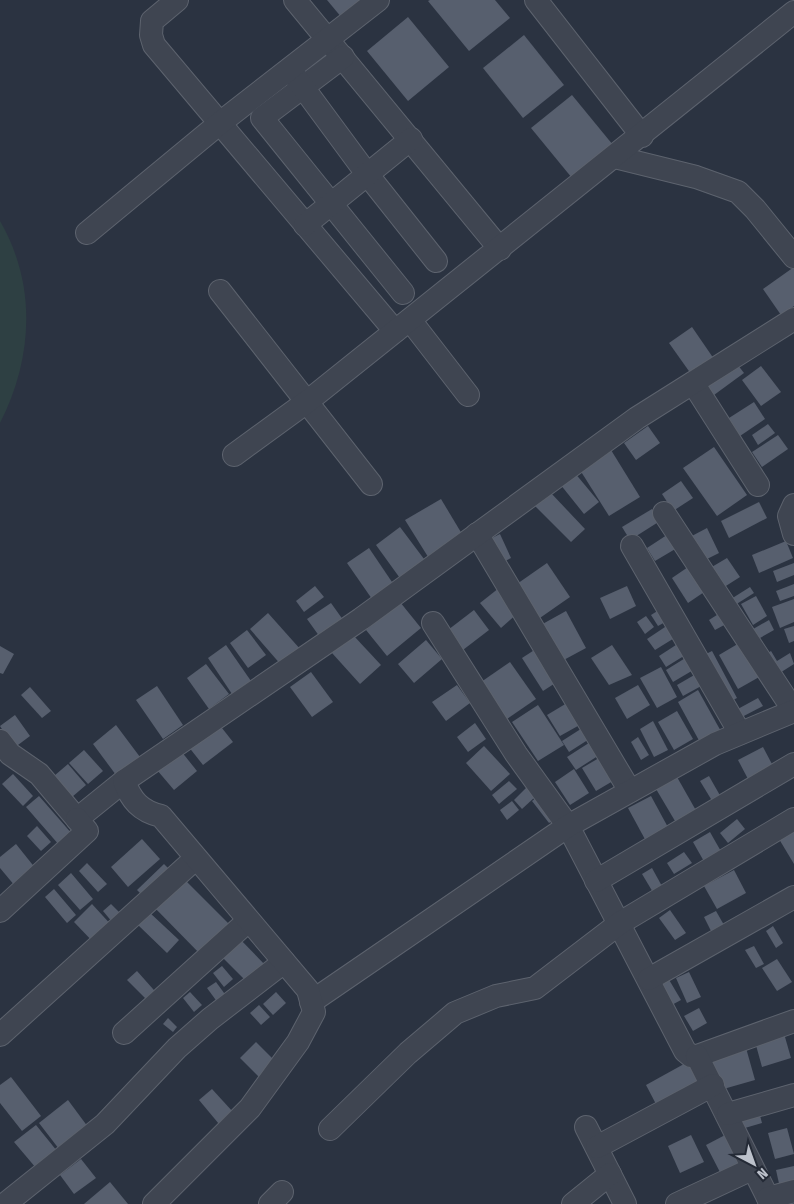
<svg xmlns="http://www.w3.org/2000/svg" width="794" height="1204" viewBox="0 0 794 1204" font-family="'Fira Sans Condensed',sans-serif">
<style>
.green{fill:#2e4043}
.building{fill:#575f6e}
.lines{fill:none;stroke-linecap:round;stroke-linejoin:round}
.minor-casing{stroke:#5d636e;stroke-width:24}
.minor{stroke:#3f4551;stroke-width:22}
</style>
<rect width="100%" height="100%" fill="#2b3341"/>
<!-- green -->
<path class="green" d="M0 221C37 285 33 358 0 423Z"/>
<!-- building -->
<g class="building">
<polygon points="327,0 364,0 342,18"/>
<polygon points="430,0 495,0 510,18 469,51 428,1"/>
<polygon points="408,17 449,67 408,101 367,51"/>
<polygon points="524,35 564,85 523,118 483,68"/>
<polygon points="572,95 613,145 572,178 531,128"/>
<polygon points="794,267 794,306 781,315 763,289"/>
<polygon points="692,327 714,359 691,374 669,343"/>
<polygon points="734,360 744,373 714,395 705,381"/>
<polygon points="761,366 781,392 761,406 742,380"/>
<polygon points="754,402 765,419 740,436 729,418"/>
<polygon points="768,424 775,433 758,445 752,435"/>
<polygon points="648,426 660,443 636,460 624,443"/>
<polygon points="778,435 788,449 762,467 752,452"/>
<polygon points="714,447 747,495 717,516 683,468"/>
<polygon points="611,450 640,497 609,516 580,470"/>
<polygon points="574,472 599,502 584,514 560,484"/>
<polygon points="681,481 693,498 673,511 662,494"/>
<polygon points="550,492 585,529 571,542 535,506"/>
<polygon points="441,499 465,539 430,560 405,520"/>
<polygon points="759,502 767,518 729,538 721,521"/>
<polygon points="652,509 660,521 630,540 622,527"/>
<polygon points="400,527 427,563 402,581 376,545"/>
<polygon points="707,528 719,553 701,562 688,538"/>
<polygon points="673,531 682,545 655,561 647,548"/>
<polygon points="500,534 511,558 498,565 486,541"/>
<polygon points="786,541 793,558 759,573 752,555"/>
<polygon points="369,548 394,585 372,599 347,563"/>
<polygon points="727,558 740,577 718,591 705,571"/>
<polygon points="547,563 570,597 537,620 514,586"/>
<polygon points="694,563 710,588 688,603 672,578"/>
<polygon points="794,563 794,575 777,582 773,571"/>
<polygon points="794,584 794,596 780,601 776,591"/>
<polygon points="315,586 324,597 304,612 296,601"/>
<polygon points="627,586 636,606 610,619 600,598"/>
<polygon points="750,587 754,593 735,605 731,599"/>
<polygon points="499,588 519,612 501,628 480,603"/>
<polygon points="756,596 767,616 753,625 741,604"/>
<polygon points="794,599 794,622 780,628 772,607"/>
<polygon points="400,602 421,628 387,656 366,630"/>
<polygon points="331,603 346,624 322,640 307,619"/>
<polygon points="474,610 489,630 459,653 444,633"/>
<polygon points="659,610 667,621 658,626 651,615"/>
<polygon points="566,611 586,648 560,662 539,626"/>
<polygon points="268,613 301,650 282,666 250,629"/>
<polygon points="720,613 726,624 715,630 709,620"/>
<polygon points="646,616 654,627 645,634 637,622"/>
<polygon points="769,620 774,630 753,642 748,632"/>
<polygon points="668,625 676,637 655,650 647,639"/>
<polygon points="794,626 794,641 789,643 784,629"/>
<polygon points="247,630 266,655 248,668 230,643"/>
<polygon points="353,635 381,665 360,684 332,653"/>
<polygon points="426,640 442,659 414,683 398,664"/>
<polygon points="741,642 761,676 738,689 719,655"/>
<polygon points="679,643 687,654 666,667 659,656"/>
<polygon points="226,645 251,681 232,694 208,658"/>
<polygon points="612,645 632,675 609,685 591,658"/>
<polygon points="0,646 14,654 3,674 0,673"/>
<polygon points="539,647 560,680 543,691 522,658"/>
<polygon points="712,651 737,698 727,703 702,656"/>
<polygon points="771,651 777,661 790,653 794,664 775,676 763,656"/>
<polygon points="687,657 695,669 673,682 666,670"/>
<polygon points="510,662 536,699 507,719 481,682"/>
<polygon points="206,664 229,694 209,709 187,678"/>
<polygon points="661,667 677,697 657,708 640,678"/>
<polygon points="311,672 333,702 312,717 290,687"/>
<polygon points="696,674 703,685 683,696 677,685"/>
<polygon points="457,685 470,703 446,721 432,702"/>
<polygon points="638,685 650,705 627,719 615,698"/>
<polygon points="157,686 183,725 163,739 136,700"/>
<polygon points="30,687 51,711 42,718 21,695"/>
<polygon points="698,690 723,735 702,746 678,702"/>
<polygon points="758,698 763,706 740,718 736,710"/>
<polygon points="572,700 585,722 560,736 547,715"/>
<polygon points="538,705 564,745 538,761 512,722"/>
<polygon points="677,711 693,739 674,750 658,722"/>
<polygon points="15,715 30,736 14,748 0,726"/>
<polygon points="653,721 668,750 654,757 640,729"/>
<polygon points="218,723 233,742 203,765 188,746"/>
<polygon points="475,723 486,739 468,752 457,737"/>
<polygon points="116,725 140,757 116,775 93,744"/>
<polygon points="587,725 594,736 569,752 562,741"/>
<polygon points="638,737 649,755 641,760 631,742"/>
<polygon points="595,739 604,752 576,770 567,757"/>
<polygon points="484,746 510,774 491,791 466,763"/>
<polygon points="763,747 773,766 748,779 738,760"/>
<polygon points="84,750 103,771 88,784 69,763"/>
<polygon points="181,751 197,771 174,790 157,770"/>
<polygon points="604,755 618,778 596,791 582,768"/>
<polygon points="68,764 86,785 72,797 54,776"/>
<polygon points="574,769 589,793 570,805 555,782"/>
<polygon points="13,774 33,796 23,806 2,784"/>
<polygon points="709,776 722,799 714,804 700,781"/>
<polygon points="677,777 698,814 678,826 656,789"/>
<polygon points="509,781 517,789 499,804 492,795"/>
<polygon points="527,787 535,797 522,809 514,800"/>
<polygon points="541,794 558,817 549,823 532,801"/>
<polygon points="39,796 73,835 60,846 26,807"/>
<polygon points="651,796 670,831 647,843 628,808"/>
<polygon points="512,801 519,810 507,820 500,810"/>
<polygon points="737,819 745,829 728,843 720,833"/>
<polygon points="37,826 51,842 41,851 27,836"/>
<polygon points="794,831 794,864 779,839"/>
<polygon points="710,832 723,855 706,865 693,842"/>
<polygon points="142,839 160,859 128,887 111,867"/>
<polygon points="16,844 36,869 15,886 0,868 0,857"/>
<polygon points="684,852 692,863 674,874 667,863"/>
<polygon points="87,863 107,884 98,892 79,871"/>
<polygon points="164,864 170,870 143,896 137,890"/>
<polygon points="652,868 663,888 654,894 642,874"/>
<polygon points="734,870 746,893 717,909 704,886"/>
<polygon points="71,873 93,899 80,910 58,885"/>
<polygon points="182,877 235,930 205,959 153,906"/>
<polygon points="54,889 76,915 67,923 45,897"/>
<polygon points="92,904 114,928 96,945 74,922"/>
<polygon points="111,904 122,915 113,923 103,911"/>
<polygon points="670,910 686,933 675,940 659,918"/>
<polygon points="716,911 728,932 715,939 704,917"/>
<polygon points="149,912 179,940 167,953 138,925"/>
<polygon points="773,926 783,943 776,948 766,931"/>
<polygon points="238,937 267,967 249,984 220,955"/>
<polygon points="754,946 764,964 756,968 745,950"/>
<polygon points="777,959 792,982 777,991 762,968"/>
<polygon points="222,966 233,979 224,987 213,973"/>
<polygon points="137,971 161,998 153,1006 127,980"/>
<polygon points="689,972 701,997 687,1003 676,978"/>
<polygon points="668,978 681,1000 668,1007 656,985"/>
<polygon points="216,982 227,997 218,1003 207,988"/>
<polygon points="190,992 202,1005 194,1012 183,998"/>
<polygon points="276,992 286,1003 273,1015 263,1004"/>
<polygon points="259,1005 270,1017 261,1025 250,1013"/>
<polygon points="699,1008 707,1023 693,1031 684,1016"/>
<polygon points="168,1018 177,1027 173,1032 163,1024"/>
<polygon points="783,1030 791,1058 762,1067 754,1038"/>
<polygon points="256,1042 276,1062 260,1078 240,1058"/>
<polygon points="746,1048 755,1080 720,1090 711,1059"/>
<polygon points="693,1059 704,1081 657,1106 646,1085"/>
<polygon points="11,1077 41,1116 22,1131 0,1103 0,1085"/>
<polygon points="212,1089 233,1112 219,1124 199,1100"/>
<polygon points="68,1100 88,1127 59,1149 39,1123"/>
<polygon points="758,1108 762,1123 738,1130 734,1115"/>
<polygon points="36,1125 57,1151 36,1168 14,1142"/>
<polygon points="787,1128 794,1154 775,1159 768,1133"/>
<polygon points="727,1134 744,1167 723,1178 706,1145"/>
<polygon points="691,1135 704,1162 680,1173 668,1146"/>
<polygon points="81,1159 96,1178 74,1194 60,1175"/>
<polygon points="794,1166 794,1194 782,1197 776,1170"/>
<polygon points="110,1182 128,1204 84,1204"/>
</g>
<g class="lines">
<!-- minor casing -->
<g class="minor-casing">
<g id="minor">
<polyline points="177,0 152,21 151,35 154,45 395,331"/>
<polyline points="295,0 500,249"/>
<polyline points="536,0 642,136"/>
<polyline points="343,57 262,118 403,293"/>
<polyline points="294,75 367,174 436,261"/>
<polyline points="615,157 696,177 738,192 755,209 794,257"/>
<polyline points="305,225 411,139"/>
<polyline points="87,233 220,123 378,0"/>
<polyline points="220,291 371,484"/>
<polyline points="410,320 468,395"/>
<polyline points="693,383 758,485"/>
<polyline points="234,455 308,401 794,12"/>
<polyline points="794,505 789,516 794,534"/>
<polyline points="664,513 794,711"/>
<polyline points="477,534 630,791"/>
<polyline points="632,546 740,733"/>
<polyline points="433,623 516,754 568,826 685,1051 691,1056 697,1056 794,1021"/>
<polyline points="0,741 10,754 39,774 77,819 124,781"/>
<polyline points="596,881 794,764"/>
<polyline points="0,911 87,831 77,819"/>
<polyline points="649,979 794,897"/>
<polyline points="311,1002 568,826 715,744 794,711"/>
<polyline points="124,1033 248,921"/>
<polyline points="0,1035 195,859"/>
<polyline points="697,1056 771,1204"/>
<polyline points="728,1114 794,1095"/>
<polyline points="586,1127 625,1204"/>
<polyline points="330,1129 408,1053 455,1013 496,996 535,988 620,923 794,819"/>
<polyline points="597,1147 713,1085"/>
<polyline points="768,1198 794,1191"/>
<polyline points="5,1204 105,1124 177,1048 210,1019 284,962"/>
<path d="M154 1204 250 1108 298 1042 314 1012 308 990 161 816C140 811 131 800 124 781L361 619 637 418 794 319"/>
<polyline points="270,1204 282,1192"/>
<polyline points="573,1204 610,1174"/>
<polyline points="677,1204 752,1169"/>
</g>
</g>
<!-- minor -->
<use href="#minor" class="minor"/>
</g>
<!-- north arrow -->
<g transform="translate(754 1164) rotate(139)" stroke="#242a36" stroke-width="4" paint-order="stroke">
<path d="M0-4L9 19L0 12L-9 19Z" fill="#bcc1cb"/>
<text y="-8" font-size="14" font-weight="bold" text-anchor="middle" fill="#bcc1cb">N</text>
</g>
</svg>
